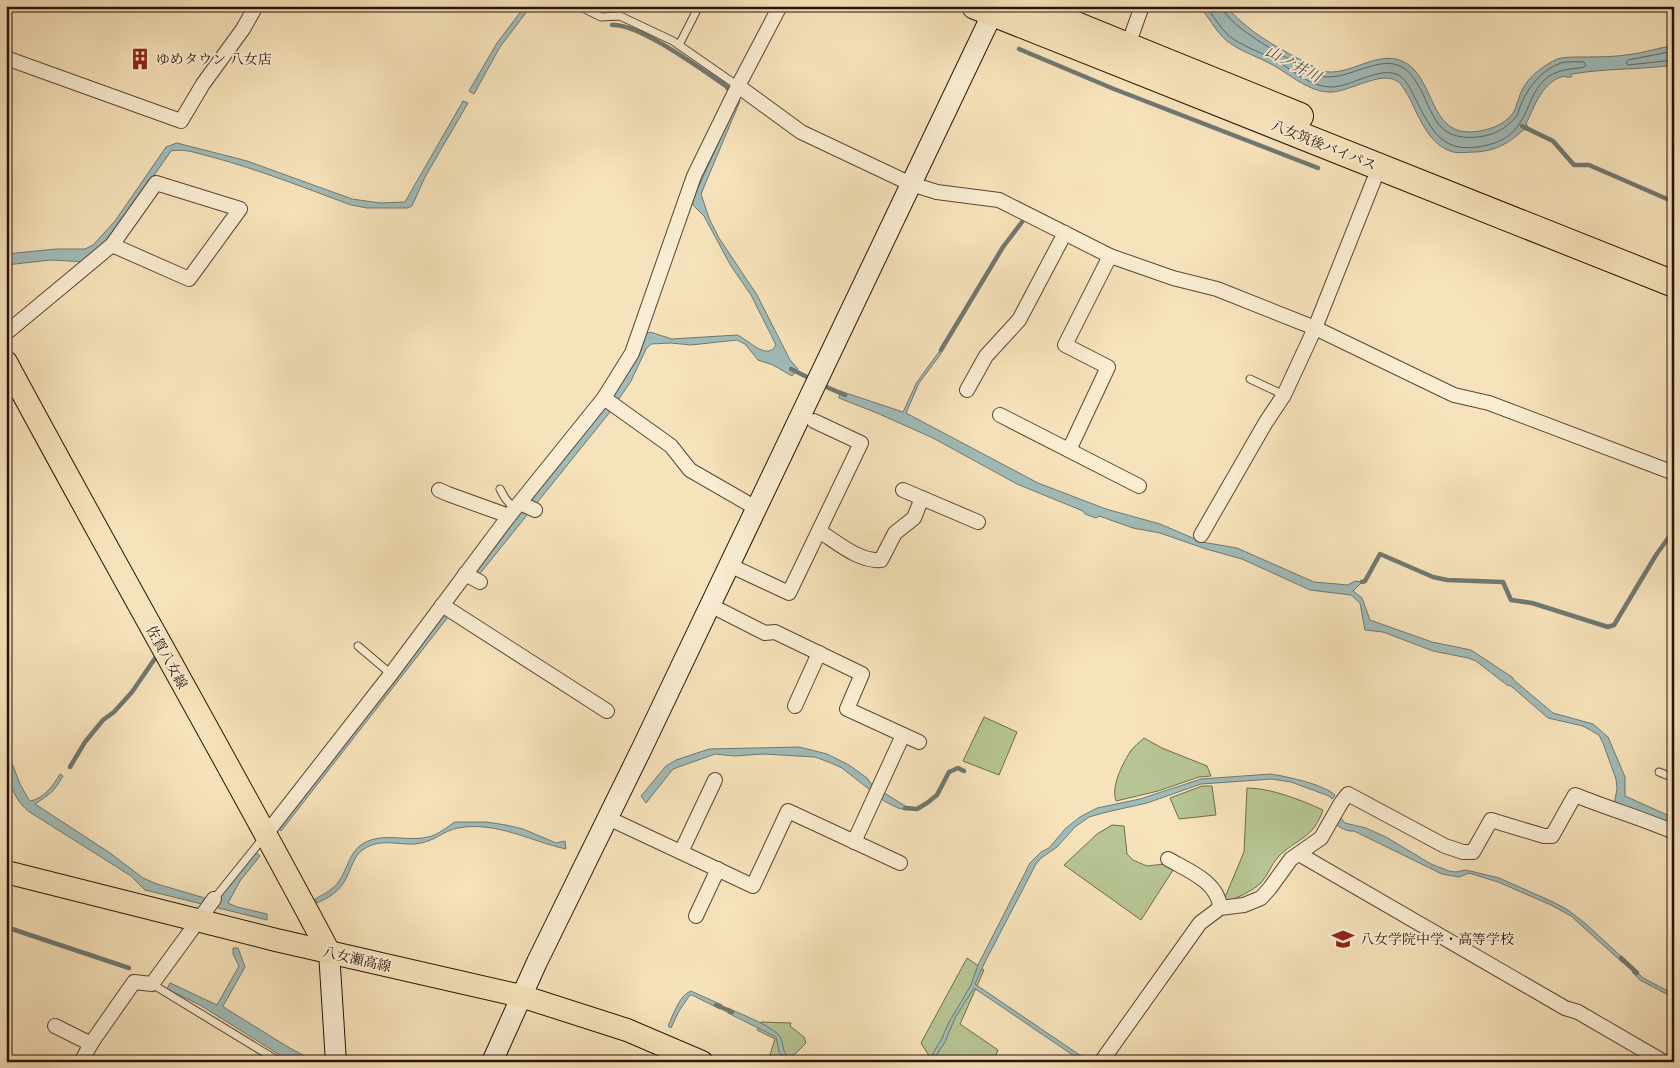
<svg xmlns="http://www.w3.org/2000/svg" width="1680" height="1068" viewBox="0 0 1680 1068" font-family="'Libre Caslon Text','Noto Serif JP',serif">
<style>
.green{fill:#b7c594;stroke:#6f6c4e}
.water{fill:#a0bcb9;stroke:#707872}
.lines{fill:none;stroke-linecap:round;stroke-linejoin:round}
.shore{stroke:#646760;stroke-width:1}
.stream{stroke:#707872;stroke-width:4.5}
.lane-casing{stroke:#5b4635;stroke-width:9}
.street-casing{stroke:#5b4635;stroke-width:16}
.secondary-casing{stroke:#271208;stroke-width:22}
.primary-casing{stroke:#271208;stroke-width:24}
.highway-casing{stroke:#271208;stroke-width:28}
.lane{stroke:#faedd3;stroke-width:7}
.street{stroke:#faedd3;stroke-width:14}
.secondary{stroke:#faedd3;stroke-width:20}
.primary{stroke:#f7e3bb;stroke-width:22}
.highway{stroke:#f7e3bb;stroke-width:26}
.labels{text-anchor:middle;stroke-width:4;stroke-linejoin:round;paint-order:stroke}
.poi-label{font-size:14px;fill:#271208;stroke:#faedd3;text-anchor:start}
.street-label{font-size:14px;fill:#271208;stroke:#faedd3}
.water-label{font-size:15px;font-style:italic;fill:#514e46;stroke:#faedd3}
</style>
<rect width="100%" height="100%" fill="#f7e3bb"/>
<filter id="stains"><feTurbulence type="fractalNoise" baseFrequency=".004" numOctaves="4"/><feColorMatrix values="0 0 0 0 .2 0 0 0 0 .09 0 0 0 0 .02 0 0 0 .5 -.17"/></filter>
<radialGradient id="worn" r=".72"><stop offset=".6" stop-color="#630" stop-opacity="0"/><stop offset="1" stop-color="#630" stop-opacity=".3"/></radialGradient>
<!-- green -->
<g class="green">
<polygon points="984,717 1017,732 999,775 963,761"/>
<path d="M1144 738 1162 748 1207 766 1211 776 1199 777 1158 791 1116 801C1111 786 1122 765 1130 752 1133 747 1140 742 1144 738Z"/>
<polygon points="1202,786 1212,786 1216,815 1179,819 1170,798"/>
<path d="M1247 788C1271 788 1301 800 1323 810 1313 839 1297 838 1278 857 1271 865 1268 875 1261 883 1254 890 1233 901 1223 902L1244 852Z"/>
<polygon points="1112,825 1124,826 1127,854 1133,860 1147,866 1164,864 1175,867 1141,920 1064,865 1097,834"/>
<polygon points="967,958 984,970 960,1024 998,1050 993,1062 981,1062 971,1057 967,1062 933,1062 921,1043"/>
<path d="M761 1022 791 1023 790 1026 804 1037 806 1043C792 1057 790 1062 769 1058L775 1039 757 1030Z"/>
</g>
<!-- water -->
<g class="water">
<polygon points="525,6 531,6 500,47 474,94 469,91 497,43"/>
<path d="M1198 6H1226C1251 36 1288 53 1322 71 1350 78 1378 47 1406 63 1434 80 1430 132 1469 132 1484 132 1504 126 1513 113 1518 104 1519 93 1525 85 1532 74 1545 65 1557 59 1564 57 1573 57 1580 57 1597 57 1615 57 1633 54 1647 52 1660 47 1674 46V65C1640 70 1606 68 1572 74L1571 77H1566L1564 76C1542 82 1535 105 1526 124L1528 126 1525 130H1523C1510 143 1495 151 1476 152 1468 152 1457 154 1450 151 1428 143 1418 115 1409 97 1405 91 1402 83 1395 80 1380 72 1350 91 1332 92 1309 93 1290 74 1271 64 1256 56 1240 51 1227 41 1215 31 1209 16 1198 6Z"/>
<path d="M738 100 740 101 701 194 709 218 719 238 757 295 790 360 798 369 792 376 773 365 758 360 745 344 737 340 691 345 671 343 651 344 646 349 631 381 610 412 478 576 472 573 646 334 650 332 672 339 737 335C748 339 767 362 776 345L751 295 731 266 704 216 693 205V199Z"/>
<path d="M463 101 468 103 425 177 412 206 408 208H367L351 205C305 188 260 170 212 157 199 154 185 148 171 151L111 237 87 262 51 260 6 265V254L56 249H85L93 245 115 221 164 150 166 147 177 143 247 161 352 199 380 203 405 202Z"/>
<polygon points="944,345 940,355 919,383 906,413 1038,483 1106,509 1160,524 1202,542 1237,548 1314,582 1348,585 1355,581 1362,582 1353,591 1362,598 1370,620 1432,642 1471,650 1512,677 1515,681 1553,713 1593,724 1608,737 1625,777 1625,796 1674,818 1674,827 1614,805 1617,789 1616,779 1603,743 1599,735 1583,726 1548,718 1511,686 1507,685 1476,661 1468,658 1433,651 1383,632 1365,630 1360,603 1351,595 1310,590 1242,559 1206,549 1160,533 1133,528 1099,516 1096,518 1085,514 1083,511 1017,484 933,438 877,413 839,398 840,391 903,412 917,382"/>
<polygon points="442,613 448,617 281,831 276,826"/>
<polygon points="799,747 827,754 849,765 867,778 873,786 910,809 906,810 898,808 884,801 842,768 831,763 815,757 763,754 734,756 715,754 673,769 646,803 641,796 666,766 676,760 709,749"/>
<path d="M6 748 20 784 29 800 31 801C45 797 53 786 60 774L63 776C53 793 51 793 35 804L110 853 143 878 157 884 215 901 255 851 260 856 240 881 228 903 237 907 267 914V920L145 890 131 876 28 811C9 794 6 772 6 748Z"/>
<path d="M1271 774C1288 777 1323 784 1335 795L1332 799 1329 796 1291 782 1272 779 1201 784 1147 803 1107 812 1089 817 1075 827 1057 847 1041 858 1036 864 985 962 975 984 1090 1062H1083L974 988 955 1018 945 1042 932 1062H928L942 1038 949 1022 971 985 978 965 1030 863 1041 852 1049 848 1066 828 1080 817 1097 808 1140 799 1201 779Z"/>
<path d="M1340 817 1345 823 1366 828 1386 837 1431 864 1449 871 1456 872 1466 870 1499 878 1553 902 1568 910 1586 924 1626 961 1623 963 1571 916 1551 905 1498 882 1469 873 1459 877 1442 874 1354 831C1347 832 1338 827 1334 822Z"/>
<path d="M455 822H486L506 825 523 829 556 843 565 841 566 849C530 841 496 821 458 828 442 831 435 842 415 844 396 845 377 837 360 852 352 860 350 873 344 882 337 893 328 898 317 903L315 899C324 894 333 890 339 881 348 869 349 851 364 843 384 832 407 842 428 837 438 835 447 827 455 822Z"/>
<polygon points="233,948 238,948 245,967 223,1006 225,1008 288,1047 316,1062 291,1062 200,1005 167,989 170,983 217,1005 239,966 233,954"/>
<polygon points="1635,970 1643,978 1674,994 1674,998 1640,980 1632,972"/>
<path d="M691 991 722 1005 720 1009 692 995H690L679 1011 671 1028 668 1026C673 1016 679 995 691 991Z"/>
<path d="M728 1008C744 1016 766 1023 779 1035 784 1040 781 1050 788 1057L785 1059 779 1052 776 1037 728 1013 726 1011Z"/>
</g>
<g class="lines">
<!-- shore -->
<g class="shore">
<path d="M1205 6C1214 16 1219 27 1229 36 1242 46 1258 51 1273 59 1291 68 1308 86 1330 87 1350 88 1382 64 1400 76 1407 81 1411 90 1415 98 1433 133 1443 156 1488 145 1535 134 1522 87 1555 73 1564 69 1575 69 1584 67L1586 65 1584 62C1577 62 1568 61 1561 63 1543 69 1529 86 1522 102 1519 107 1519 113 1516 117 1509 125 1498 133 1488 135 1473 139 1452 139 1441 127 1433 119 1426 100 1421 90 1416 82 1412 74 1405 69 1381 51 1347 83 1320 76 1301 66 1224 26 1222 6"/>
<polyline points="1674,51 1628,60 1626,62 1628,65 1674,60"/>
</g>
<!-- stream -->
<g class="stream">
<path d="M612 25C639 23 702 70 726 86L731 92"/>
<polyline points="1019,49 1114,89 1318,168"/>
<polyline points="1522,126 1553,141 1574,165 1589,165 1674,202"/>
<polyline points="941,350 1003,247 1022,222"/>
<polyline points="791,369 813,380"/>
<polyline points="822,385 845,395"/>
<polyline points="1362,582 1365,581 1380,554 1433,577 1447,580 1503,582 1511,600 1532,603 1608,627 1614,625 1656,555 1674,530"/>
<polyline points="70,767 85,742 103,720 114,712 132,692 156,657"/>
<polyline points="905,808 917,809 927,803 937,795 949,772 958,768 964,771"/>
<polyline points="6,927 129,968"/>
<polyline points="6,937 12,929"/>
<polyline points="1621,958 1637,973"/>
<polyline points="716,1005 732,1012"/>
</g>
<!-- lane casing -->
<g class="lane-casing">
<g id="lane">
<polyline points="579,6 601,17 620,16 673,41 738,86"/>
<polyline points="679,45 699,6"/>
<polyline points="1250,379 1284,395"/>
<polyline points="500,489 505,498 515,510"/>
<polyline points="358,646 391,674"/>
<polyline points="1659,772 1674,778"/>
<polyline points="214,899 264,837"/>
<polyline points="152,984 280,1062"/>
</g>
</g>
<!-- street casing -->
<g class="street-casing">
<g id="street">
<polyline points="1132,34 1142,6"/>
<polyline points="6,58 181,121 203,84 243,29 256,6"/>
<polyline points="738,86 801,132 911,184 937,192 999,200 1110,256 1173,278 1217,289 1315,328 1454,395 1489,403 1674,473"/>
<polyline points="6,333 112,245 156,183 240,209 189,279 112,245"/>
<polyline points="967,390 986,356 1019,320 1065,233"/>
<polyline points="604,398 671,446 690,470 756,508"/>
<polyline points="1000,415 1139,486"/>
<polyline points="1069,450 1108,367 1065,345 1110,256"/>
<polyline points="439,490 448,494 509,516"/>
<polyline points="903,490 978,522"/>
<polyline points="520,503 535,510"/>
<path d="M819 531C837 542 859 562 881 560L895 533 914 518 922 498"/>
<polyline points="1201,535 1266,422 1284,395 1315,328 1374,180"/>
<polyline points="729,565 789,593 861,443 814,421"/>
<polyline points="465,574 480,582"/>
<polyline points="442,605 607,711"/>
<polyline points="710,605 765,633 775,632 862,674 847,709 919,742"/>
<polyline points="795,706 819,653"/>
<polyline points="608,818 753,886 788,811 900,863"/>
<polyline points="266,834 391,674 509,516 604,398 632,353 694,176 738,86 780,6"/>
<polyline points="854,842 903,735"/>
<polyline points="681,852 715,780"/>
<polyline points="1299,854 1565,1008 1578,1012 1664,1062"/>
<path d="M1168 859C1187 870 1219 882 1220 908"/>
<polyline points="696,916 718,869"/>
<polyline points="55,1026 91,1044"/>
<polyline points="81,1062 92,1042 134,982 152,984 214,899"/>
<path d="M1101 1062 1200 923 1220 908 1244 905 1261 898 1270 888 1291 859 1321 838 1341 803 1348 794 1445 846 1463 852H1473L1491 820 1544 836H1552L1575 795C1607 808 1641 818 1674 832"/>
</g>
</g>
<!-- secondary casing -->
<g class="secondary-casing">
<g id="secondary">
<polyline points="329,952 336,1062"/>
<polyline points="492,1062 537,962 643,746 996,6"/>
</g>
</g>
<!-- primary casing -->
<g class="primary-casing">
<g id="primary">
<path d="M6 362C112 560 224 754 329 952"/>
<polyline points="6,872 276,940 521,996 627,1030 702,1062"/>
</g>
</g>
<!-- highway casing -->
<g class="highway-casing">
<g id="highway">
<polyline points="975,6 1674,284"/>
<polyline points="1029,6 1300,116"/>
</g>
</g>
<!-- lane -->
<use href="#lane" class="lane"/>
<!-- street -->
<use href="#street" class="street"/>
<!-- secondary -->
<use href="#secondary" class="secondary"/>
<!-- primary -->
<use href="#primary" class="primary"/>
<!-- highway -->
<use href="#highway" class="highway"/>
</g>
<!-- icons -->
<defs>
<g id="building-bare" transform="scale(1.725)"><path d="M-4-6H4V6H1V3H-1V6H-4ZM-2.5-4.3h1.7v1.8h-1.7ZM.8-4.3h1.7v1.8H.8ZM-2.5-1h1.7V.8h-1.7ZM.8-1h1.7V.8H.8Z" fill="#8f2418" stroke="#faedd3" stroke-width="2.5" paint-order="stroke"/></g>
<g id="school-bare" transform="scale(1.725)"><path d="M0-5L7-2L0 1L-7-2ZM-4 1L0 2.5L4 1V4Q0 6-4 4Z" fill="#8f2418" stroke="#faedd3" stroke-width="2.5" paint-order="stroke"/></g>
</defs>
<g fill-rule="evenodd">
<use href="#building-bare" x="140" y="59"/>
<use href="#school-bare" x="1343" y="939"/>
</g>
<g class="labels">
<!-- poi labels -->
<g class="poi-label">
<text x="156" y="64">ゆめタウン 八女店</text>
<text x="1360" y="944">八女学院中学・高等学校</text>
</g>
<!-- street labels -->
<g class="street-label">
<text transform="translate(1324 145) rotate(22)" y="5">八女筑後バイパス</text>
<text transform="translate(167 657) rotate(61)" y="5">佐賀八女線</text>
<text transform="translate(357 959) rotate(13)" y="5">八女瀬高線</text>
</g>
<!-- water labels -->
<g class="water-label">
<text transform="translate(1293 64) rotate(28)" y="5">山ノ井川</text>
</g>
</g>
<!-- margin -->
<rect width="1680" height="1068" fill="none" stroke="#f7e3bb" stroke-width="25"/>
<rect x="8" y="8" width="1665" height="1053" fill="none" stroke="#271208" stroke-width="2.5"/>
<rect x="12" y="12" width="1655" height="1043" fill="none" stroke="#271208"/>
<rect width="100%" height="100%" filter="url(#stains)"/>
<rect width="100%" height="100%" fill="url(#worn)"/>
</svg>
